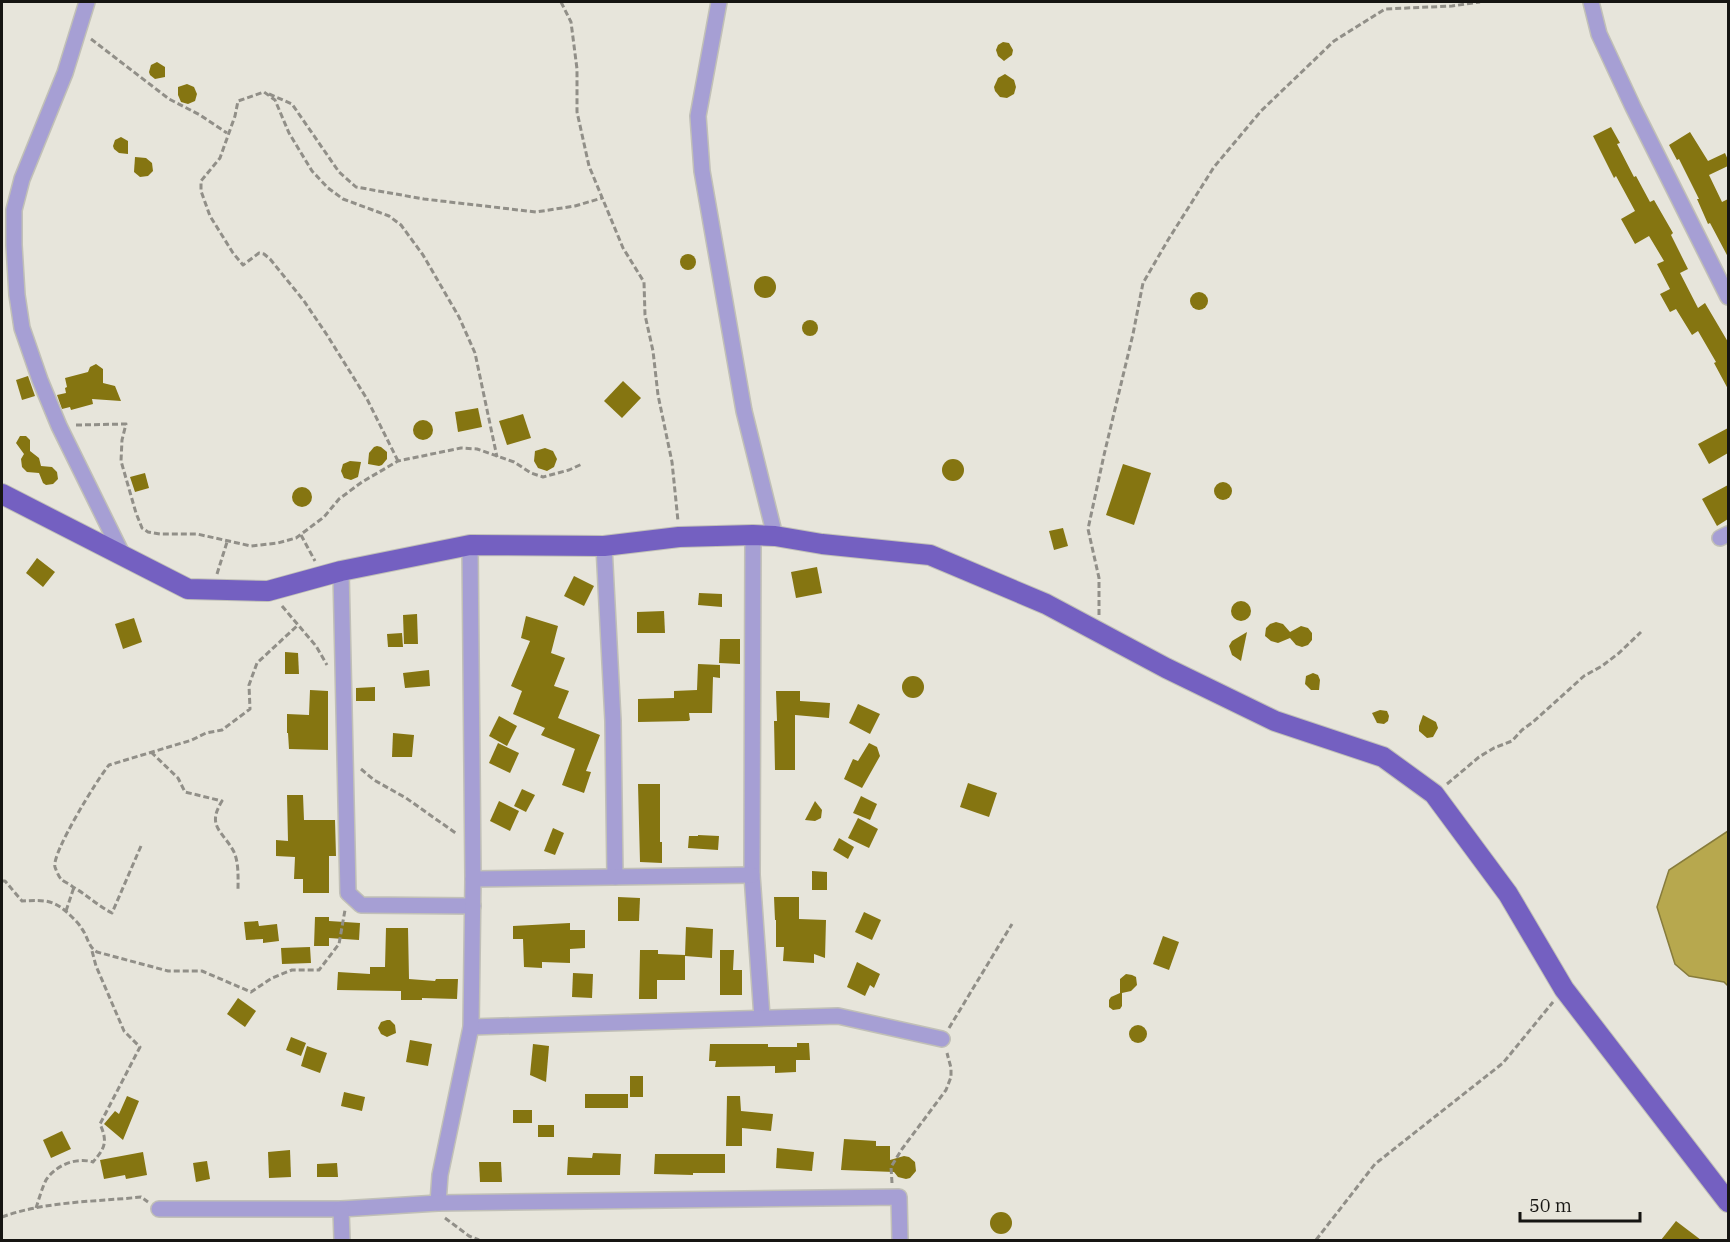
<svg xmlns="http://www.w3.org/2000/svg" width="1730" height="1242" viewBox="0 0 1730 1242" font-family="'IBM Plex Serif',serif">
<style>
.water{fill:#b7a84e;stroke:#877c3c;stroke-width:1.5}
.building{fill:#857511}
.lines{fill:none;stroke-linecap:round;stroke-linejoin:round}
.minor-casing{stroke:#c1c0b7;stroke-width:18}
.major-casing{stroke:#c1c0b7;stroke-width:22}
.path{stroke:#918f88;stroke-width:3;stroke-dasharray:6 3;stroke-linecap:butt}
.minor{stroke:#a69fd4;stroke-width:15}
.major{stroke:#7460c1;stroke-width:20}
</style>
<rect width="100%" height="100%" fill="#e7e5db"/>
<!-- water -->
<polygon class="water" points="1728,831 1728,986 1724,982 1689,976 1675,964 1657,907 1669,870"/>
<!-- building -->
<g class="building">
<polygon points="1003,42 1009,43 1013,50 1012,55 1004,61 998,56 996,50 998,45"/>
<polygon points="157,62 165,67 165,77 155,79 150,75 149,72 151,65"/>
<polygon points="1005,74 1014,80 1016,87 1014,94 1007,98 1000,97 995,91 994,87 998,78"/>
<polygon points="187,84 194,87 197,94 195,101 188,104 181,102 178,95 178,87"/>
<polygon points="1611,127 1620,143 1617,144 1634,177 1636,176 1650,202 1654,200 1673,233 1671,235 1688,269 1680,273 1698,308 1705,303 1728,342 1728,389 1714,363 1716,362 1698,331 1692,335 1676,309 1670,312 1660,294 1670,289 1657,264 1664,261 1649,236 1635,244 1621,219 1635,211 1616,176 1614,178 1593,136"/>
<polygon points="1690,132 1708,161 1725,153 1728,160 1728,166 1709,175 1722,202 1728,199 1728,257 1710,223 1708,224 1697,199 1699,199 1679,159 1677,160 1669,145"/>
<polygon points="121,137 128,141 128,154 119,153 114,149 113,146 115,140"/>
<polygon points="135,157 146,158 152,163 153,171 148,176 140,177 134,172"/>
<circle cx="688" cy="262" r="8"/>
<circle cx="765" cy="287" r="11"/>
<circle cx="1199" cy="301" r="9"/>
<circle cx="810" cy="328" r="8"/>
<polygon points="96,364 103,369 103,383 115,386 121,401 92,399 93,404 71,410 70,407 62,409 57,395 66,393 65,388 67,387 65,378 88,372 90,367"/>
<polygon points="28,376 35,396 22,400 16,380"/>
<polygon points="623,381 641,398 622,418 604,401"/>
<polygon points="478,408 482,427 458,432 455,412"/>
<polygon points="523,414 531,438 507,445 499,421"/>
<circle cx="423" cy="430" r="10"/>
<polygon points="1728,428 1728,453 1709,464 1698,444"/>
<polygon points="20,436 26,436 30,440 30,451 39,458 41,466 52,467 57,472 58,479 53,484 46,485 43,483 39,473 27,472 22,467 21,459 24,454 16,443"/>
<polygon points="377,446 381,447 387,452 387,459 382,465 379,466 368,464 369,453 374,447"/>
<polygon points="545,448 553,451 557,459 554,467 547,471 538,468 534,461 535,451"/>
<circle cx="953" cy="470" r="11"/>
<polygon points="350,461 361,462 358,477 351,480 344,478 341,471 343,464"/>
<polygon points="1123,464 1151,473 1134,525 1106,515"/>
<polygon points="145,473 149,488 135,492 130,477"/>
<circle cx="1223" cy="491" r="9"/>
<polygon points="1728,485 1728,519 1717,526 1702,499"/>
<circle cx="302" cy="497" r="10"/>
<polygon points="1063,528 1068,546 1054,550 1049,531"/>
<polygon points="37,558 55,572 43,587 26,573"/>
<polygon points="817,567 822,593 796,598 791,572"/>
<polygon points="574,576 594,586 584,606 564,596"/>
<polygon points="699,593 722,594 722,607 698,605"/>
<circle cx="1241" cy="611" r="10"/>
<polygon points="664,611 665,633 637,633 637,612"/>
<polygon points="417,614 418,644 404,644 403,615"/>
<polygon points="526,616 558,626 551,653 565,658 554,686 569,691 558,718 600,735 586,771 591,772 584,793 562,785 575,749 541,735 545,728 513,714 522,691 511,686 530,641 521,638"/>
<polygon points="134,618 142,642 123,649 115,624"/>
<polygon points="1276,622 1283,624 1290,632 1301,626 1308,628 1312,633 1312,640 1308,645 1302,647 1296,645 1290,638 1278,643 1271,641 1265,636 1266,628 1270,624"/>
<polygon points="1247,632 1241,661 1232,655 1229,646 1232,641"/>
<polygon points="402,633 403,647 388,647 387,634"/>
<polygon points="720,639 740,639 740,664 719,663"/>
<polygon points="285,652 298,653 299,674 285,674"/>
<polygon points="698,664 720,665 720,678 713,677 712,713 689,713 690,720 688,721 638,722 638,699 674,698 674,691 697,690"/>
<polygon points="429,670 430,686 405,688 403,673"/>
<polygon points="1313,673 1318,675 1320,680 1319,690 1311,690 1305,684 1306,676"/>
<circle cx="913" cy="687" r="11"/>
<polygon points="375,687 375,701 356,701 356,688"/>
<polygon points="310,690 328,691 328,750 289,749 288,733 287,733 287,714 309,715"/>
<polygon points="776,691 800,691 800,701 830,703 829,718 795,715 795,770 775,770 774,721 777,721"/>
<polygon points="858,704 880,714 870,734 849,723"/>
<polygon points="1380,710 1387,711 1389,716 1388,721 1384,724 1377,723 1372,713"/>
<polygon points="1423,715 1436,722 1438,728 1433,737 1427,738 1419,731 1419,726"/>
<polygon points="499,716 517,726 507,746 489,736"/>
<polygon points="393,733 414,735 412,757 392,757"/>
<polygon points="498,743 519,753 510,773 489,763"/>
<polygon points="869,743 877,747 880,756 862,788 844,779 853,759 858,761"/>
<polygon points="968,783 997,793 989,817 960,807"/>
<polygon points="638,784 660,784 660,842 662,842 662,863 640,862"/>
<polygon points="522,789 535,795 526,812 514,806"/>
<polygon points="287,795 303,795 304,820 335,820 336,856 329,856 329,893 303,893 303,879 294,879 295,857 276,856 276,840 288,841"/>
<polygon points="861,796 877,804 870,820 853,813"/>
<polygon points="499,801 519,811 510,831 490,821"/>
<polygon points="815,801 822,810 821,818 815,821 805,820"/>
<polygon points="858,818 878,829 869,848 848,838"/>
<polygon points="553,828 564,833 555,855 544,851"/>
<polygon points="698,835 719,836 718,850 688,848 689,836 698,836"/>
<polygon points="839,838 854,847 848,859 833,850"/>
<polygon points="812,871 827,872 827,890 812,890"/>
<polygon points="618,897 640,898 639,921 618,921"/>
<polygon points="774,897 799,897 799,919 826,920 825,958 814,954 814,963 783,961 784,947 776,947 776,920 775,920"/>
<polygon points="864,912 881,920 872,940 855,932"/>
<polygon points="315,917 329,917 329,921 360,923 359,940 329,938 329,946 314,946"/>
<polygon points="258,921 259,926 277,924 279,941 263,943 263,939 246,940 244,922"/>
<polygon points="570,923 570,930 585,930 585,948 570,949 570,963 542,962 542,968 524,967 523,939 513,939 513,926"/>
<polygon points="686,927 713,929 712,958 685,956 685,980 657,980 657,999 639,999 640,950 658,950 658,954 685,955"/>
<polygon points="386,928 408,928 409,979 435,981 436,979 458,979 457,999 422,998 422,1000 401,1000 401,991 337,990 338,972 370,974 370,967 385,967"/>
<polygon points="1163,936 1179,942 1169,970 1153,964"/>
<polygon points="310,947 311,963 282,964 281,948"/>
<polygon points="720,950 734,950 733,970 742,970 742,995 720,995"/>
<polygon points="857,962 880,974 874,988 870,985 865,996 847,987"/>
<polygon points="573,973 593,974 592,998 572,997"/>
<polygon points="1126,974 1132,975 1136,977 1137,985 1131,991 1122,993 1122,1006 1120,1009 1113,1010 1109,1007 1109,1000 1111,997 1120,993 1120,979"/>
<polygon points="238,998 256,1011 245,1027 227,1014"/>
<polygon points="387,1020 390,1020 395,1025 396,1033 387,1037 381,1034 378,1028 381,1022"/>
<circle cx="1138" cy="1034" r="9"/>
<polygon points="291,1037 306,1043 301,1056 286,1050"/>
<polygon points="410,1040 432,1044 428,1066 406,1062"/>
<polygon points="797,1043 809,1043 810,1060 796,1060 796,1072 775,1073 775,1066 715,1067 716,1061 709,1061 710,1044 768,1044 768,1047 797,1047"/>
<polygon points="533,1044 549,1046 546,1082 530,1075"/>
<polygon points="307,1046 327,1053 320,1073 301,1066"/>
<rect x="630" y="1076" width="13" height="21"/>
<polygon points="344,1092 365,1097 362,1111 341,1106"/>
<rect x="585" y="1094" width="43" height="14"/>
<polygon points="127,1096 139,1101 123,1140 104,1124 115,1111 119,1114"/>
<polygon points="727,1096 740,1096 741,1111 773,1114 771,1131 742,1128 742,1146 726,1146"/>
<rect x="513" y="1110" width="19" height="13"/>
<rect x="538" y="1125" width="16" height="12"/>
<polygon points="62,1131 71,1149 51,1158 43,1140"/>
<polygon points="844,1139 876,1141 876,1146 890,1146 890,1160 904,1156 909,1157 915,1162 916,1171 910,1178 906,1179 898,1177 894,1172 841,1170"/>
<polygon points="777,1148 814,1152 812,1171 776,1168"/>
<polygon points="290,1150 291,1177 269,1178 268,1152"/>
<polygon points="143,1152 147,1175 126,1179 125,1175 104,1179 100,1160"/>
<polygon points="593,1153 621,1154 620,1175 567,1175 568,1157 592,1158"/>
<polygon points="655,1154 725,1154 725,1173 693,1173 693,1175 654,1174"/>
<polygon points="207,1161 210,1179 196,1182 193,1163"/>
<polygon points="479,1162 501,1162 502,1182 480,1182"/>
<polygon points="337,1163 338,1177 317,1177 317,1164"/>
<circle cx="1001" cy="1223" r="11"/>
<polygon points="1676,1221 1701,1240 1661,1240"/>
</g>
<g class="lines">
<!-- minor casing -->
<g class="minor-casing">
<g id="minor">
<polyline points="87,2 65,73 22,179 14,210 14,245 17,295 22,328 40,380 59,426 123,556"/>
<polyline points="719,2 698,116 702,171 744,411 775,536"/>
<polyline points="1591,2 1599,34 1633,107 1728,297"/>
<polyline points="753,535 752,875 762,1017"/>
<polyline points="1720,538 1728,534"/>
<polyline points="604,546 613,721 615,877"/>
<polyline points="341,571 348,893 361,905 473,906"/>
<polyline points="473,879 752,875"/>
<polyline points="471,1027 838,1016 942,1039"/>
<polyline points="438,1203 440,1175 471,1027 473,879 470,545"/>
<polyline points="159,1209 341,1209 438,1203 899,1197 900,1240"/>
<polyline points="341,1209 342,1240"/>
</g>
</g>
<!-- major casing -->
<g class="major-casing">
<polyline id="major" points="2,494 188,589 268,591 341,571 470,545 604,546 679,537 753,535 775,536 822,544 930,555 1046,604 1166,668 1275,721 1383,757 1434,794 1508,894 1564,989 1728,1202"/>
</g>
<!-- path -->
<g class="path">
<polyline points="561,2 571,22 577,69 577,112 589,166 623,248 644,282 645,315 653,351 658,395 672,462 678,521"/>
<polyline points="91,39 169,99 200,115 227,133"/>
<polyline points="269,94 292,104 339,172 356,187 424,199 536,212 575,206 602,198"/>
<polyline points="76,425 126,424 122,440 121,461 136,513 142,528 148,532 160,534 197,534 251,546 278,543 296,538 324,517 339,499 362,482 398,461 461,448 477,449 514,462 531,473 543,477 569,470 582,464"/>
<polyline points="398,461 367,399 327,335 304,301 270,259 264,254 259,253 243,265 233,253 210,216 201,191 201,181 220,158 235,116 238,101 264,92 275,100 289,133 312,171 328,188 343,199 389,216 401,225 423,255 459,317 475,353 497,457"/>
<polyline points="301,535 315,561"/>
<polyline points="217,574 227,542"/>
<polyline points="282,606 316,646 327,665"/>
<polyline points="1099,615 1099,578 1088,529 1104,455 1133,334 1143,283 1168,240 1214,167 1261,111 1334,41 1385,9 1452,6 1480,2"/>
<path d="M151 752 178 778 185 792 222 801C206 827 223 831 234 852 239 863 238 879 238 891"/>
<polyline points="361,769 374,780 406,798 457,834"/>
<polyline points="1447,784 1479,757 1494,748 1512,741 1522,730 1533,722 1584,676 1602,666 1619,653 1641,632"/>
<path d="M141 846 112 913C98 906 87 895 73 887 70 884 64 882 61 879 59 877 56 870 55 867 51 854 98 778 109 765L192 740 206 733 222 730 250 709 249 685 257 663 298 625"/>
<path d="M2 881H5L22 901C47 900 54 899 73 918 76 921 80 925 82 929 88 937 88 947 97 952L168 971H202L251 992 272 978 292 970H319L339 944 345 910"/>
<polyline points="66,911 74,887"/>
<polyline points="949,1028 1012,924"/>
<polyline points="892,1183 891,1167 902,1149 946,1090 951,1077 951,1068 947,1053"/>
<path d="M36 1208C39 1199 42 1188 46 1180 56 1165 76 1157 93 1162 105 1148 108 1142 100 1124L140 1047 124 1031 96 966 92 951"/>
<path d="M2 1217C46 1201 94 1202 141 1197L148 1202"/>
<polyline points="445,1218 469,1236 479,1240"/>
<polyline points="1316,1240 1375,1164 1503,1063 1553,1002"/>
</g>
<!-- minor -->
<use href="#minor" class="minor"/>
<!-- major -->
<use href="#major" class="major"/>
</g>
<!-- border -->
<rect width="1730" height="1242" fill="none" stroke="#161512" stroke-width="6"/>
<!-- scale -->
<path d="M1520 1212v9h120v-9" fill="none" stroke="#161512" stroke-width="3"/>
<text x="1529" y="1212" font-size="18" fill="#161512" stroke="#e7e5db" stroke-width="4.5" paint-order="stroke">50 m</text>
</svg>
